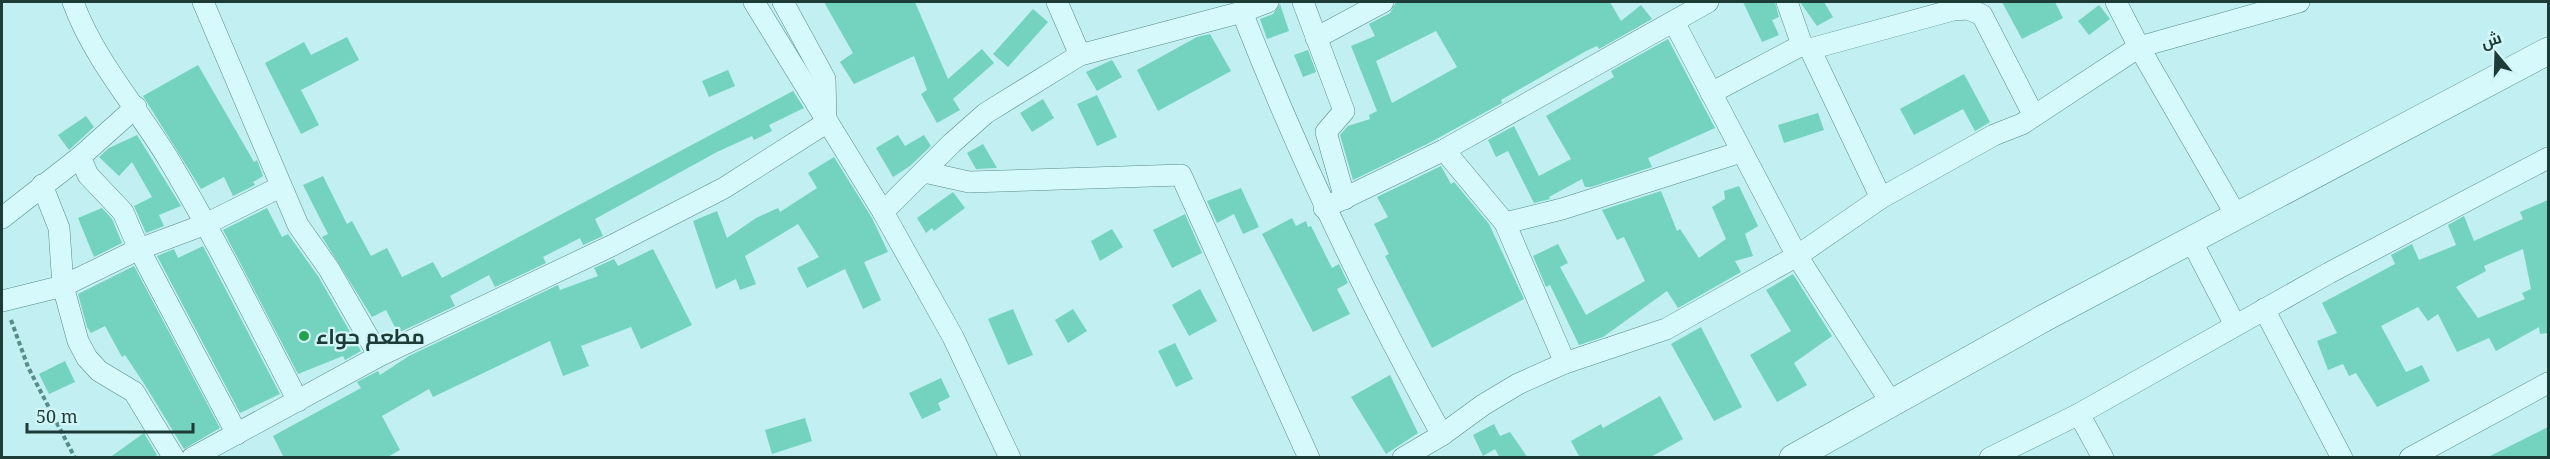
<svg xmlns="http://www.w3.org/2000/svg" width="2550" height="459" font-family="'Noto Serif',Cairo,serif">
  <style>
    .building { fill: #74d3be; fill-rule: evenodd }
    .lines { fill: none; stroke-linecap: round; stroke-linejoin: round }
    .minor-casing { stroke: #578d87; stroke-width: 22 }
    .tertiary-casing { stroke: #578d87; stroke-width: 28 }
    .path { stroke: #578d87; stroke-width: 4; stroke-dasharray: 4.5 3; stroke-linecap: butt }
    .minor { stroke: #d6f9fc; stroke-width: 21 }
    .tertiary { stroke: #d6f9fc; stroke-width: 27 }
    .poi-dot { fill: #22a24f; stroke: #d2f6f8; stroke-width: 2 }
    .labels { text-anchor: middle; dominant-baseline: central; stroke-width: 4.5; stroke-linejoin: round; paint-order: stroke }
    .poi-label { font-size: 21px; font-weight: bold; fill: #1d3c37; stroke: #d2f6f8; text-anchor: start }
  </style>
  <rect width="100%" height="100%" fill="#c1eff2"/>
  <g class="building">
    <polygon points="824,2 915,2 948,79 982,49 994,63 953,99 960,110 937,123 921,94 927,90 914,56 854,84 840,62 853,53"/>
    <path d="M1396 2H1610L1621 21 1641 5 1652 19 1599 49 1597 46 1586 51 1501 100 1502 103 1429 143 1353 180 1340 135 1348 126 1370 119 1369 115 1377 111 1351 46 1375 36 1369 24 1390 13ZM1436 31 1457 67 1392 103 1376 61Z"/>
    <polygon points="1743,2 1775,2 1779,17 1772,20 1779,35 1762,42"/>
    <polygon points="1800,2 1824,2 1833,17 1817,26"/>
    <polygon points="2002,2 2055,2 2063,18 2022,39"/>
    <polygon points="1280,4 1289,31 1267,39 1260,19 1273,14"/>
    <polygon points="2099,5 2110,19 2089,35 2078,21"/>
    <polygon points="1033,9 1048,22 1008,67 993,54"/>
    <polygon points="1210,34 1231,71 1158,111 1137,70 1197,37"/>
    <polygon points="347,37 359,60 301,90 319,125 301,134 265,63 304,42 311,55"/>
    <polygon points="1668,39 1715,128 1648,158 1652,167 1591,187 1585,187 1582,179 1549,197 1550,199 1534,203 1508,151 1496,157 1488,140 1514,126 1539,176 1571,159 1546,116 1614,77 1611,71"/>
    <polygon points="1308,50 1316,72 1303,77 1294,55"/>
    <polygon points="1112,60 1122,77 1097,91 1086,72"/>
    <polygon points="198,65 254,162 257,160 263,176 253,182 255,185 233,196 224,177 201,189 143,96"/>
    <polygon points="728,70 735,86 709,97 702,81"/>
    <polygon points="1964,74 1990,122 1975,131 1963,109 1914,135 1900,109"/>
    <polygon points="793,91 804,108 769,125 772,131 754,140 752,136 717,152 595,219 603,236 583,245 580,238 543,257 546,263 495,287 489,275 450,296 455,306 398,333 386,310 372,317 322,237 328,234 303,185 323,176 347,224 352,221 371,256 387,248 402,277 433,262 442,278"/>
    <polygon points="1097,95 1117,137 1097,146 1077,104"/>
    <polygon points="1043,99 1054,118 1032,132 1020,113"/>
    <polygon points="1818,113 1824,130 1784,143 1778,125"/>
    <polygon points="86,116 94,127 69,150 58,135"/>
    <polygon points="137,135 181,206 159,215 164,226 146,233 134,206 152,197 132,162 119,176 99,157 109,148"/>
    <polygon points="898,135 905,146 924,135 931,146 910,166 893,177 876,148"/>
    <polygon points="983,144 997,168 976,169 967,153"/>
    <polygon points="834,157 872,218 888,252 864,262 881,300 863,309 845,269 807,288 797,268 819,257 798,224 745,256 756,284 740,290 736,279 716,289 693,221 717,211 727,238 756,218 778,208 780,212 817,188 808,173"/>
    <polygon points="1441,166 1451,184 1454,182 1489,224 1524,299 1432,348 1385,256 1389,254 1374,224 1388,217 1377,197"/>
    <polygon points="1739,186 1758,226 1745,234 1753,256 1735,261 1741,272 1678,308 1667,291 1603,337 1579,345 1550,285 1546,287 1533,256 1558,244 1568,263 1560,267 1586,315 1645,281 1624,237 1617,240 1602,210 1661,191 1677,231 1680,229 1699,258 1726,239 1712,207 1725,199 1724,191"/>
    <polygon points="1241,188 1259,227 1243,234 1234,214 1217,223 1207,201"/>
    <polygon points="953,192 965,208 934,231 932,228 926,233 917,218"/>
    <path d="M2548 200V333L2540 334 2539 327 2496 351 2489 338 2457 352 2438 314 2428 321 2418 307 2381 326 2406 372 2422 365 2430 381 2377 407 2356 373 2349 376 2343 364 2328 370 2317 341 2337 333 2322 303 2395 264 2391 255 2412 244 2419 260 2456 245 2448 225 2464 216 2474 241 2523 219 2520 212ZM2523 249 2531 289 2522 293 2525 299 2478 318 2456 287 2486 271 2484 266Z"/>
    <polygon points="102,208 112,219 122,243 94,257 78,218"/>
    <polygon points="267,208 282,237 288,234 318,276 361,351 345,360 343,356 298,374 223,230"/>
    <polygon points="1185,214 1202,253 1172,268 1153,230"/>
    <polygon points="1292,218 1296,226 1306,221 1308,227 1311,226 1332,268 1339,264 1348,283 1337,289 1350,314 1313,332 1262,234"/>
    <polygon points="1112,229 1123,247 1100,261 1091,241"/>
    <polygon points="203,246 280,394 240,413 157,256 174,249 178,258"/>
    <polygon points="653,249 692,325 641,349 631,327 581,346 589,366 563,376 550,341 433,397 429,389 382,416 400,450 386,458 284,458 273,436 361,388 357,382 378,371 380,375 409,356 558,285 560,290 598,276 594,268 614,259 618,266"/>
    <polygon points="134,266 220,428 184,449 145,385 125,355 122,357 105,326 91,333 87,327 78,294"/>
    <polygon points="1793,274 1832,336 1794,363 1807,385 1777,402 1750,355 1791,331 1766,290"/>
    <polygon points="1200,289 1217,321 1189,336 1172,305"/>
    <polygon points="1013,309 1033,355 1008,365 988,319"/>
    <polygon points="1073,309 1087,331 1068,343 1055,320"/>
    <polygon points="1701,327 1742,407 1714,421 1671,344"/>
    <polygon points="1175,343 1193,379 1176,387 1158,351"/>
    <polygon points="65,361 75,382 49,394 39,374"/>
    <polygon points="1390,375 1418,433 1386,454 1351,397"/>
    <polygon points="941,378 950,397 938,403 941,410 922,419 909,393"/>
    <polygon points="1660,396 1683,439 1649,458 1580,458 1571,441 1601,424 1603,428"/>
    <polygon points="805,418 812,441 772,454 765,430"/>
    <polygon points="1494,424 1500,436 1510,432 1528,458 1500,458 1495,449 1483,456 1473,435"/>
    <polygon points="2548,427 2548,458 2486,458"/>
    <polygon points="144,433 157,455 153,458 109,458"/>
  </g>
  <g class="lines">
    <defs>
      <g id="minor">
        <path d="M73 2C94 60 137 107 169 160 216 239 256 320 298 401"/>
        <polyline points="203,2 298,225 329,269 379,356"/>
        <polyline points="754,2 883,212 953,337 1010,458"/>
        <polyline points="783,2 825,79 826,119"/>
        <polyline points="1057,2 1080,55"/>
        <polyline points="1303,2 1344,111 1326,132 1345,199"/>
        <polyline points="1787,2 1802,45 1810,49 1881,198"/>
        <polyline points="2116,2 2139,47 2236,215"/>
        <path d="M1242 12C1300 160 1365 296 1442 435"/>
        <polyline points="1674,22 1797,256 1892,404"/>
        <polyline points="1316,38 1383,2"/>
        <polyline points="1810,49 1953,10 1968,9 1982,15 2034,116"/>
        <polyline points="1711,93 1802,45"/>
        <polyline points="1444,150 1505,223 1565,363"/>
        <polyline points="80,157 88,175 123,212 139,249 237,434"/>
        <polyline points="924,172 969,182 1181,175 1309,458"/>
        <polyline points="42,185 59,228 63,286 78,341 87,358 99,371 134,392 174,458"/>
        <polyline points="1324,208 1444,150 1708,2"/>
        <polyline points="883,212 952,143 986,113 1080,55 1242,12 1268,2"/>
        <polyline points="2,218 80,157 136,107"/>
        <polyline points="1505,223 1562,209 1741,152"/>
        <polyline points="2191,240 2235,325"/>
        <polyline points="2,301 63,286 139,249 206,224 280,187"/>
        <polyline points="2264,309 2342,458"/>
        <polyline points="2079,414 2103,458"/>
        <polyline points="192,458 379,356 613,245 724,188 826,123"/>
        <polyline points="1403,458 1442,435 1483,405 1518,384 1565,363 1666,329 1797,256 1881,198 1994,135 2022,124 2139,47 2299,2"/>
        <polyline points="1990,458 2079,414 2329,273 2548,158"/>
        <polyline points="2410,458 2548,383"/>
      </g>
      <polyline id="tertiary" points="1793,458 2046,317 2548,51"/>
    </defs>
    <use href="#minor" class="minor-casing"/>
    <use href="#tertiary" class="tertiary-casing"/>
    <polyline class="path" points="11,320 28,367 75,458"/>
    <use href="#minor" class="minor"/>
    <use href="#tertiary" class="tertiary"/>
  </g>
  <circle class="poi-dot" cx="304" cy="336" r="6"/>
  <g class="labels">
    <g class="poi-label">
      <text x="316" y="336">مطعم حواء</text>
    </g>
  </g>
  <rect width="2550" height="459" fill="none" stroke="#1d3c37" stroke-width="6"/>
  <g transform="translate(2496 54) rotate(341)" stroke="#d2f6f8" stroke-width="4.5" paint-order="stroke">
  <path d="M0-4.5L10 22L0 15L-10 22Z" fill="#1d3c37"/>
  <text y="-9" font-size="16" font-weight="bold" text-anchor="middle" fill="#1d3c37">ش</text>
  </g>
  <path d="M27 423v9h166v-9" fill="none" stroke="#1d3c37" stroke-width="3"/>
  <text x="36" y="423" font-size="18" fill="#1d3c37" stroke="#d2f6f8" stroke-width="4.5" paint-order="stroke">50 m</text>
</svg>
